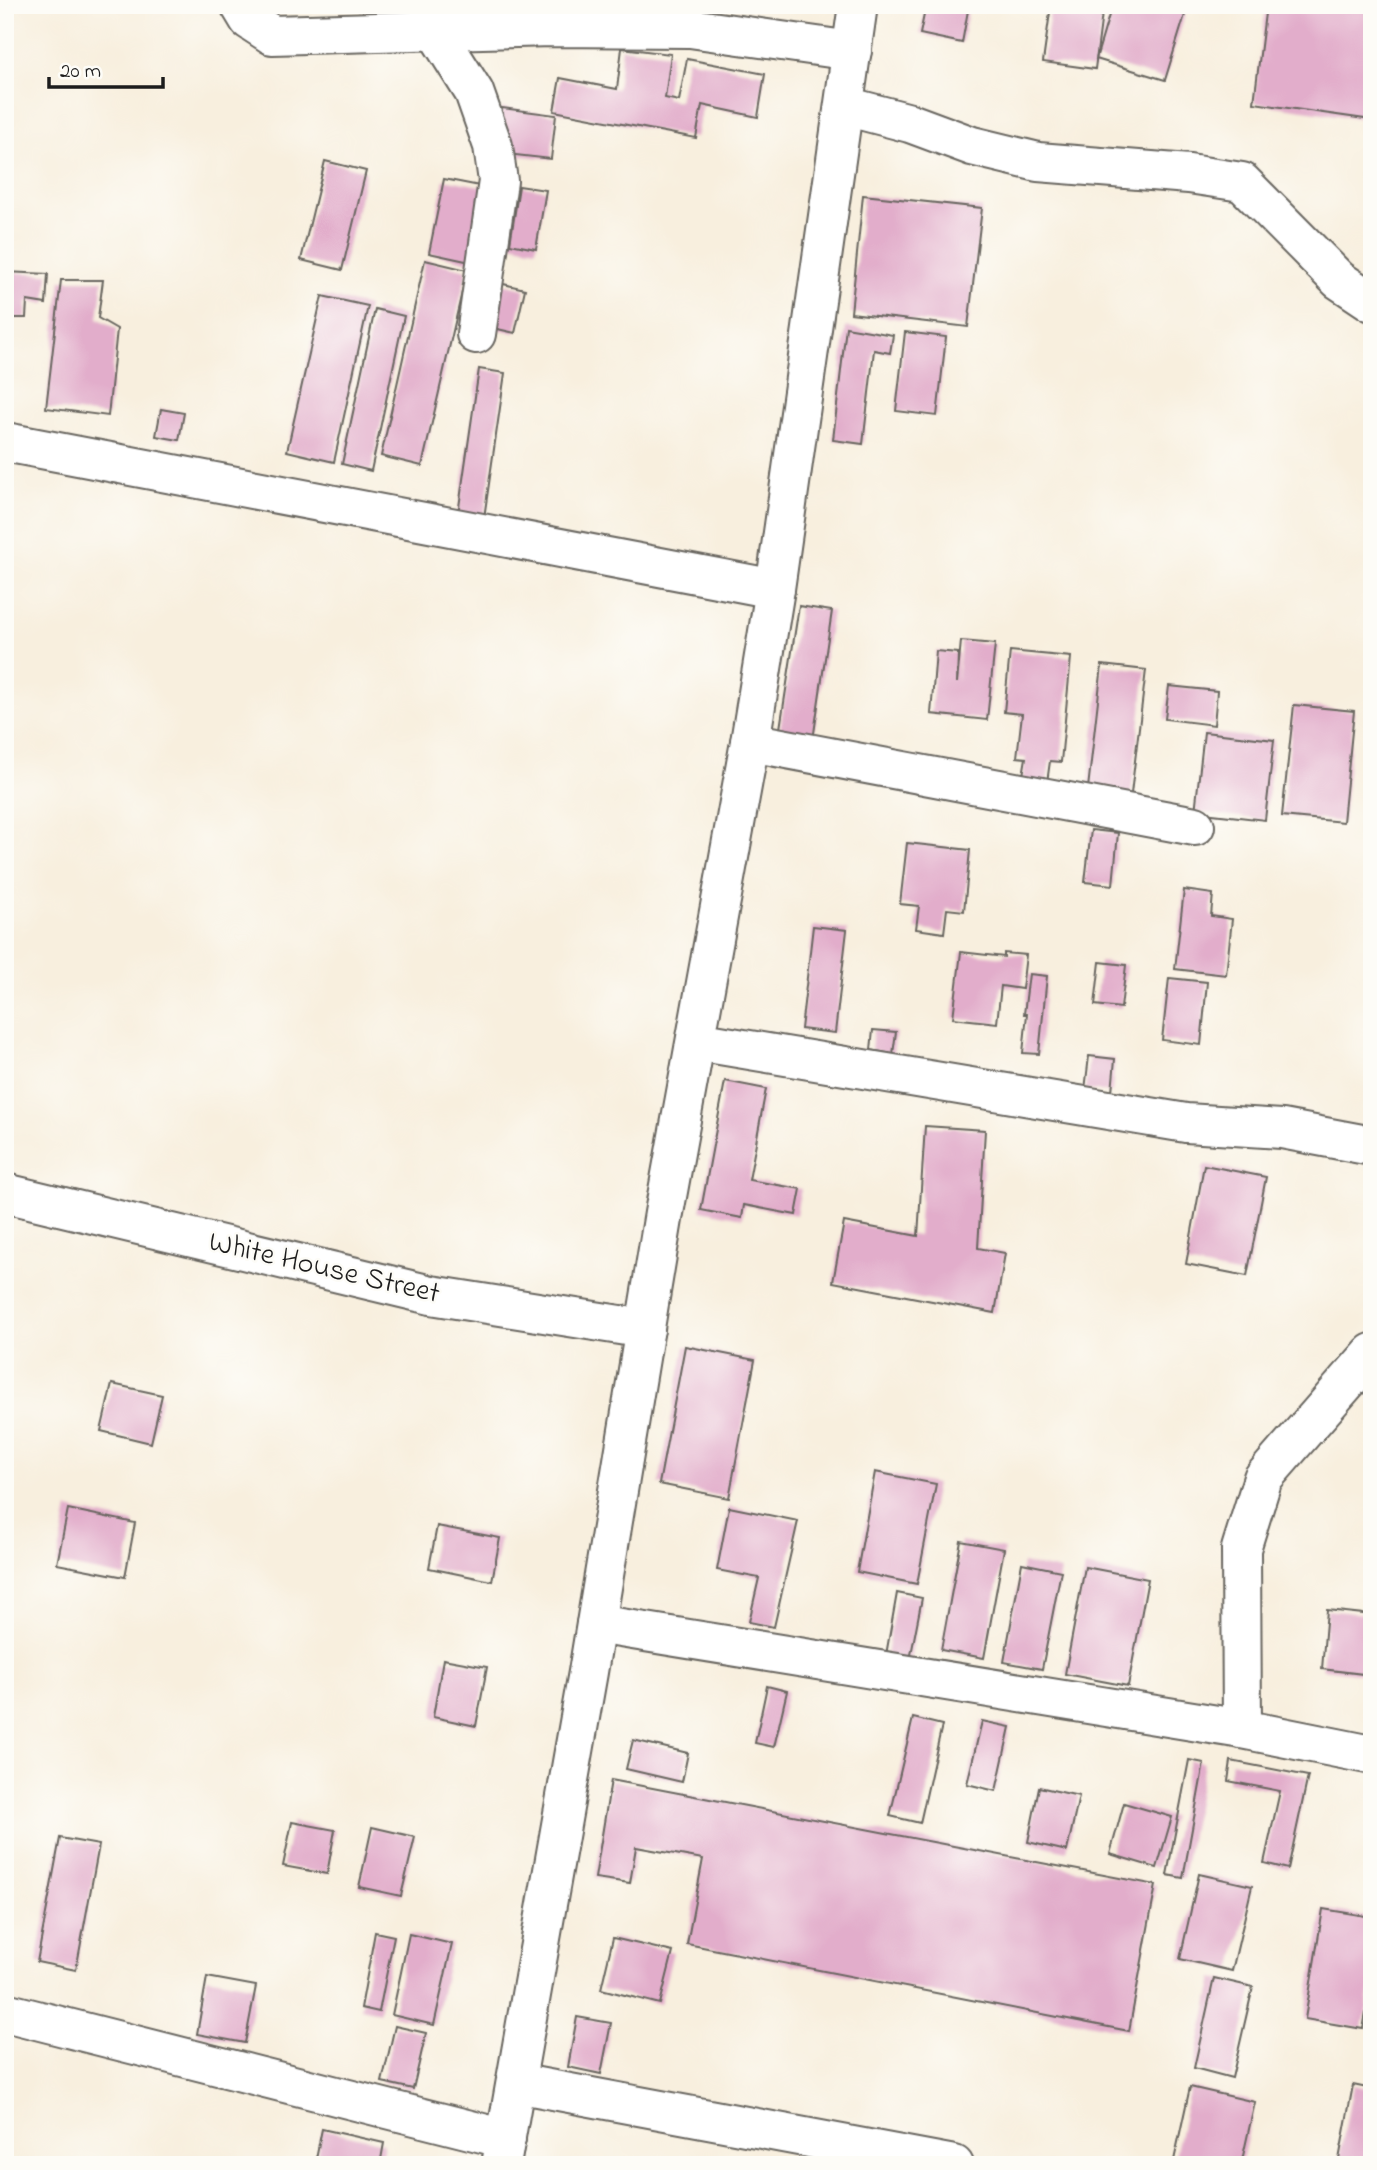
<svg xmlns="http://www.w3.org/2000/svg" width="1377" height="2170" font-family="'Indie Flower',sans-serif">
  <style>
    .building { fill: #e2adcb }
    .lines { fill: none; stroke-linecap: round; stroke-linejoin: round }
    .minor-casing { stroke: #696660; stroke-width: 42 }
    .minor { stroke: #fff; stroke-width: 38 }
    .labels { text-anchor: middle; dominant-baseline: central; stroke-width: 5; stroke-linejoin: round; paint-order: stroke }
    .street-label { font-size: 30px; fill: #1c1c1c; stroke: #fdfcf7 }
  </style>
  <rect width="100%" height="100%" fill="#fdfcf7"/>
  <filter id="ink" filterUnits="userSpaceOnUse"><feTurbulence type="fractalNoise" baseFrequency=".0143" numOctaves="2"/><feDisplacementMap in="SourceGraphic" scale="14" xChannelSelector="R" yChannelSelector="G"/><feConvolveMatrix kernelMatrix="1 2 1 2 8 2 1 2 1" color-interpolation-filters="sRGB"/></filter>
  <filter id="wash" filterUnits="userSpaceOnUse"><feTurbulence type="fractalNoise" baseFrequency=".00686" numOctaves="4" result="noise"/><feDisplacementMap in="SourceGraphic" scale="28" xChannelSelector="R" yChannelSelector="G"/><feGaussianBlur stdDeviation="1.57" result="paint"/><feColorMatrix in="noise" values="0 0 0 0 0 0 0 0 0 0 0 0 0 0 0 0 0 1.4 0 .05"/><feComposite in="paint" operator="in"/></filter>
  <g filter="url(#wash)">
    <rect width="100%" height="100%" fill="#f8efde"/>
    <g id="blocks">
      <g class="building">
        <polygon points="926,5 969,5 962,43 920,34"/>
        <polygon points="1051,5 1103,5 1095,69 1043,62"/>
        <polygon points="1112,5 1188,5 1165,80 1096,59"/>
        <polygon points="1266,5 1372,5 1372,120 1254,103"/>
        <polygon points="622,48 671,54 665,98 679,101 687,59 765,74 758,117 702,105 696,138 554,111 560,78 617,89"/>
        <polygon points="502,108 556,115 551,159 497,153"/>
        <polygon points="325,161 366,171 342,270 301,260"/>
        <polygon points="444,179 490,188 475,263 429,253"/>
        <polygon points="519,186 546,190 536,249 510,244"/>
        <polygon points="863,195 982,208 968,327 851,313"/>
        <polygon points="425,260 467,270 422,466 381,456"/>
        <polygon points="5,272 48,274 46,304 27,301 26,318 5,318"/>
        <polygon points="61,280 103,280 98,318 117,329 108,416 46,408"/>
        <polygon points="499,283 525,289 515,333 489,327"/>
        <polygon points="322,296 368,306 334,462 287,451"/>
        <polygon points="375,309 404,316 371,471 342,464"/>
        <polygon points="846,327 893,335 890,353 874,350 863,444 833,440"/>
        <polygon points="905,332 946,337 937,416 896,411"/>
        <polygon points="479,369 505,373 484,518 458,514"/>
        <polygon points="161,409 184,413 179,440 156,436"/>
        <polygon points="799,606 832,611 813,740 779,735"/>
        <polygon points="961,641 995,644 987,720 931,714 936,651 958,653 957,683"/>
        <polygon points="1010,651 1071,657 1061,762 1050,761 1046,790 1021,787 1026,758 1017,757 1022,714 1004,712"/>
        <polygon points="1102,665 1146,670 1130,802 1087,797"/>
        <polygon points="1169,686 1217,691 1214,725 1165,719"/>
        <polygon points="1294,705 1354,711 1343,822 1282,816"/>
        <polygon points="1204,732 1274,740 1265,820 1195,812"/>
        <polygon points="1091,830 1118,833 1113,885 1085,882"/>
        <polygon points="907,843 970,850 964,911 947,909 944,933 916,929 919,906 900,904"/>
        <polygon points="1184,890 1213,894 1211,916 1232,919 1226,975 1175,969"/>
        <polygon points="813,926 847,930 835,1033 801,1029"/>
        <polygon points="961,952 1004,957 1004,953 1026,955 1022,989 1001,986 997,1023 953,1018"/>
        <polygon points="1100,962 1126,965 1121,1008 1095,1005"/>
        <polygon points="1029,974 1047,976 1039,1054 1023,1053 1027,1014 1024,1014"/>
        <polygon points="1169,978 1207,982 1201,1045 1162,1040"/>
        <polygon points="873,1030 896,1032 893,1054 871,1050"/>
        <polygon points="1089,1056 1115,1059 1112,1092 1085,1090"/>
        <polygon points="725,1081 766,1089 749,1180 801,1189 796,1215 744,1205 742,1218 701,1210"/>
        <polygon points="925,1126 985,1130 978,1248 1005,1253 995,1313 833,1282 844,1222 918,1236"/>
        <polygon points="1204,1165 1266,1177 1247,1276 1186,1264"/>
        <polygon points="685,1346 755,1360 729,1498 659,1484"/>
        <polygon points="112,1384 162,1395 151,1443 101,1431"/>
        <polygon points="875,1472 936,1484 917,1584 857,1572"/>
        <polygon points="729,1507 798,1521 774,1627 749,1622 759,1578 717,1570"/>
        <polygon points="68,1509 135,1523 125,1577 57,1564"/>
        <polygon points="437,1526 500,1538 492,1581 429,1568"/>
        <polygon points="961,1541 1004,1549 984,1658 941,1650"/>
        <polygon points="1022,1563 1061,1571 1042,1669 1004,1662"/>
        <polygon points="1085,1567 1148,1579 1128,1686 1065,1674"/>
        <polygon points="897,1593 922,1598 910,1660 886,1655"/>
        <polygon points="1327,1610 1372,1615 1372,1675 1322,1669"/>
        <polygon points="443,1659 487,1667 476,1726 433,1717"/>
        <polygon points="767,1686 787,1691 774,1747 755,1743"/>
        <polygon points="913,1718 942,1725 920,1823 890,1816"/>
        <polygon points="982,1721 1010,1727 996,1791 967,1784"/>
        <polygon points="633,1740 688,1753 682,1782 626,1769"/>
        <polygon points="1189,1760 1204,1763 1183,1878 1167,1875"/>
        <polygon points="1231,1761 1308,1776 1288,1869 1264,1863 1280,1791 1228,1781"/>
        <polygon points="611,1780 1156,1885 1129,2031 687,1944 703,1859 636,1847 630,1883 595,1878"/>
        <polygon points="1039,1787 1079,1796 1067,1851 1028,1842"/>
        <polygon points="1124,1803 1172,1817 1157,1868 1110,1854"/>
        <polygon points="292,1822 335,1830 327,1874 283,1866"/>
        <polygon points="372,1827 415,1837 401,1896 359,1887"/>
        <polygon points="60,1838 99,1845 76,1970 37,1962"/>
        <polygon points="1199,1874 1252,1886 1232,1971 1180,1959"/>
        <polygon points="1323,1909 1372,1917 1372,1981 1363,2029 1305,2019"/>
        <polygon points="375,1932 394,1936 379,2012 361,2008"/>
        <polygon points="409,1934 452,1944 434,2025 392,2015"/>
        <polygon points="613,1938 673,1952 660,2004 601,1989"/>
        <polygon points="207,1977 256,1986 245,2043 197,2034"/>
        <polygon points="1214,1978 1253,1987 1232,2078 1194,2068"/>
        <polygon points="577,2017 611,2023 601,2074 568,2067"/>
        <polygon points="395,2026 426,2033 413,2089 382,2082"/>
        <polygon points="1353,2085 1372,2089 1372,2165 1338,2165"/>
        <polygon points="1190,2087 1255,2102 1241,2165 1173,2165"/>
        <polygon points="322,2129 384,2143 380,2165 315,2163"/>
      </g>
    </g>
  </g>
  <g filter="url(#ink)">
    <use href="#blocks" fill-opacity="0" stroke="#696660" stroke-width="2"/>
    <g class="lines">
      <defs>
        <g id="minor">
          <polyline points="240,5 249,20 272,35 550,27 690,28 852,51"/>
          <polyline points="432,10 435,30 474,92 493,146 498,181 476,334"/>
          <polyline points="845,106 910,123 972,146 1038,162 1189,174 1242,182 1339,280 1372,302"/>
          <polyline points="5,442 775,589"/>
          <polyline points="750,742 1195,826"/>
          <polyline points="696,1041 1186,1123 1282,1129 1372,1146"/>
          <polyline points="5,1193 431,1295 645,1329"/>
          <polyline points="596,1624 1242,1729 1372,1755"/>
          <polyline points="1242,1729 1241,1549 1263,1478 1372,1353"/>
          <polyline points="5,2012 506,2139"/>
          <polyline points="516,2083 954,2165"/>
          <polyline points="501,2165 588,1672 664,1213 750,742 775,589 858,5"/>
        </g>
      </defs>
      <use href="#minor" class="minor-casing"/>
      <use href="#minor" class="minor"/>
    </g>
  </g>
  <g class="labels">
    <g class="street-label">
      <text transform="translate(324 1269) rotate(13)">White House Street</text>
    </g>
  </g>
  <rect width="1377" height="2170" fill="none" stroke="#fdfcf7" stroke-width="28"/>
  <path d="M49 77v10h114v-10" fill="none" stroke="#1c1c1c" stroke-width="3.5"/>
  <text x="60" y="77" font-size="21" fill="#1c1c1c" stroke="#fdfcf7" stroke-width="5" paint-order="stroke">20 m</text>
</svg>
